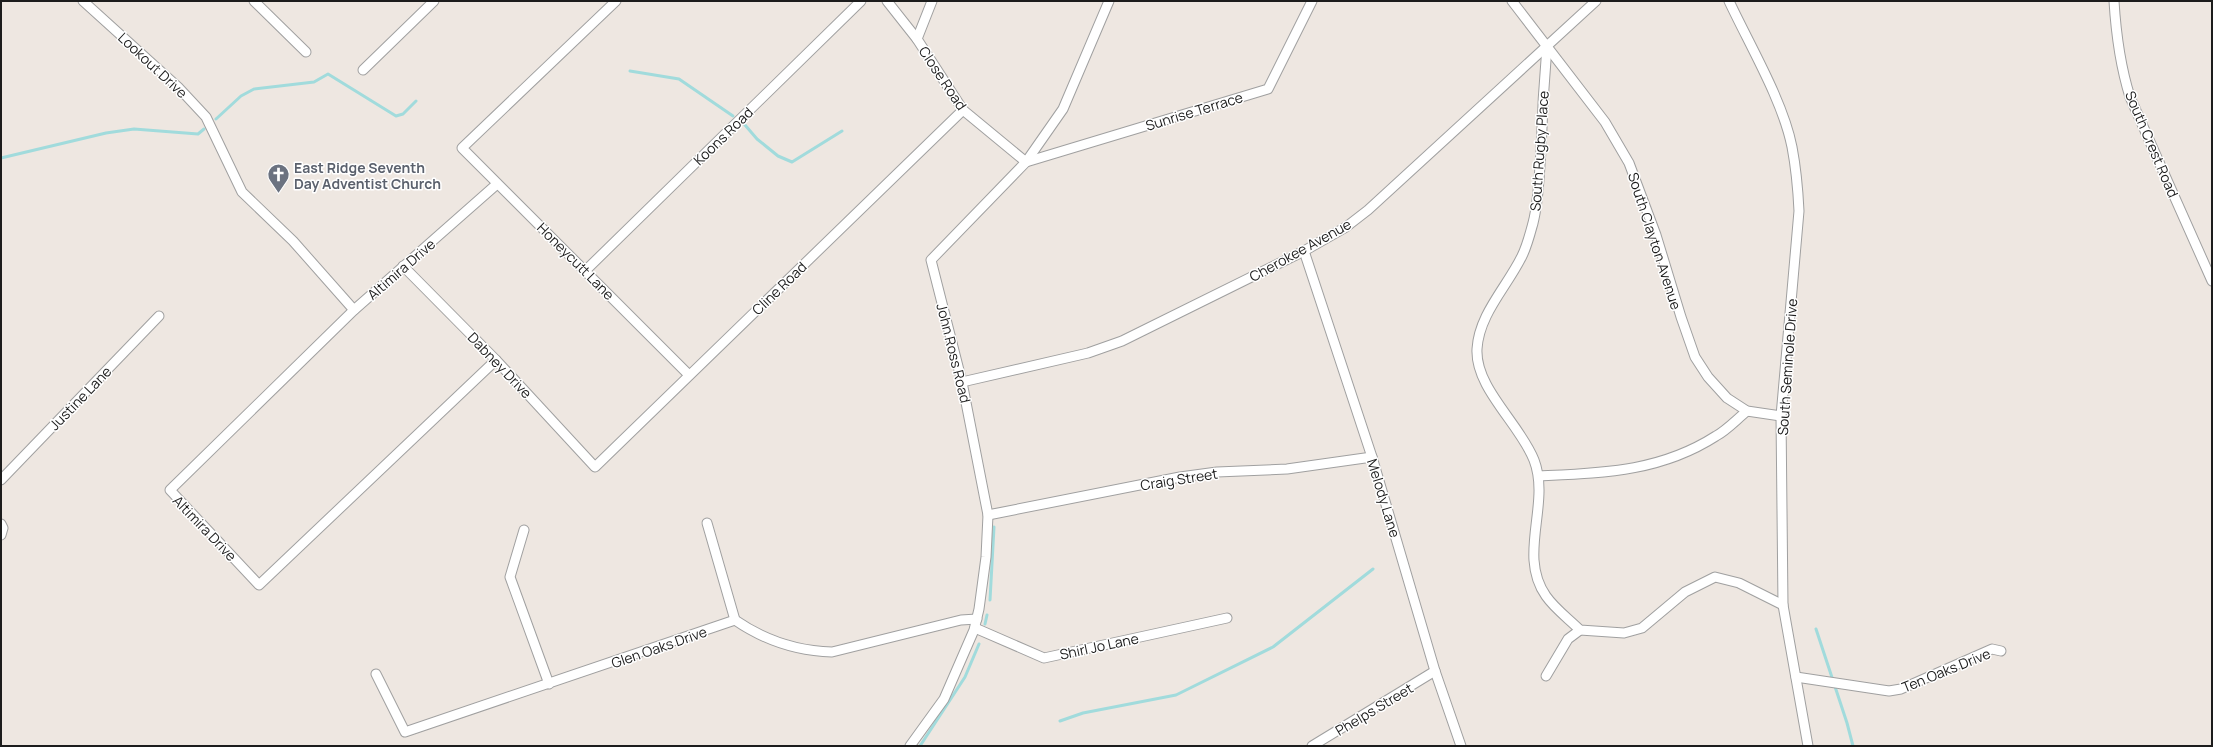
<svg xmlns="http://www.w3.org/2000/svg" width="2213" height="747" font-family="Manrope,sans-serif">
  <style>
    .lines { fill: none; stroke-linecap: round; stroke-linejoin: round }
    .stream { stroke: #a1dbdc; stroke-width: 3 }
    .minor-casing { stroke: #a0a0a0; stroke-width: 11 }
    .minor { stroke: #fff; stroke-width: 9 }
    .labels { text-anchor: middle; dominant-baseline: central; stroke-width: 3; stroke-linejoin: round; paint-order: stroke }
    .street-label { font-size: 14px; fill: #1c1c1c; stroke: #fff }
    .worship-label { font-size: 14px; font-weight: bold; fill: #5b616d; stroke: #fff; text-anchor: start }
  </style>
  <rect width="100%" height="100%" fill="#eee7e1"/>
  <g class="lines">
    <g class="stream">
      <polyline points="630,71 679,79 733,116"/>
      <polyline points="216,119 241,96 254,89 314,82 328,74 396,116 403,114 416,101"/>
      <polyline points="745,125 757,139 778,156 792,162 842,131"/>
      <polyline points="1,158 106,133 134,129 198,134 204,129"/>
      <polyline points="990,600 994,527"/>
      <polyline points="985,624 987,615"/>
      <polyline points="1816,629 1847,723 1853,746"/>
      <polyline points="1060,721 1083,713 1176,695 1273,647 1373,569"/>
      <polyline points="920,746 965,677 979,644"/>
    </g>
    <defs>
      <g id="minor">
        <polyline points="83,1 178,87 206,117 242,192 293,241 354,310"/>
        <polyline points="254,1 306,52"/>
        <polyline points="616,1 462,148 689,375"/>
        <polyline points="887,1 917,39 963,110 1026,162 1268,89 1312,1"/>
        <polyline points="1512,1 1605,122 1629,163 1656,235 1681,317 1695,357 1708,377 1727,398 1747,411 1781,416"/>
        <path d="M1729 1C1749 44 1783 101 1792 147 1796 168 1798 190 1799 211L1781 416 1783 605 1808 746"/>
        <path d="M2114 1C2116 34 2120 65 2130 97L2212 281"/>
        <polyline points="917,39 932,1"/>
        <path d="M1547 46C1544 81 1542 116 1541 151 1539 175 1539 200 1533 223 1530 234 1527 246 1522 256 1507 287 1479 314 1477 349 1475 388 1520 424 1534 460 1551 504 1517 555 1546 596 1555 609 1569 619 1580 630L1624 633 1642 628 1685 592 1715 577 1739 583 1783 605"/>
        <polyline points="363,70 434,1"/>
        <polyline points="1304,251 1372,457 1435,671 1461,746"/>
        <polyline points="403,266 496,360 595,467 963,110"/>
        <polyline points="586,270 861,1"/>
        <polyline points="496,360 259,585 170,490 354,310 497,184"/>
        <polyline points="962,382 1088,353 1122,341 1304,251 1346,227 1368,210 1596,1"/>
        <path d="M1539 476C1602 473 1660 472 1716 436 1727 430 1737 419 1747 411"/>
        <polyline points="1,480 159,316"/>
        <polyline points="988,515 1180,477 1217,472 1287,469 1372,457"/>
        <polyline points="707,523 735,620"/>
        <polyline points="1,524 3,528 1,535"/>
        <polyline points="524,530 510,577 549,684"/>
        <polyline points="975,628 1044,658 1227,618"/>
        <path d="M376 674 405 732 735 620C764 640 797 651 832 652L961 620 977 619"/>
        <polyline points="1546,676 1568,639 1580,630"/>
        <polyline points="1796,677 1889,691 1901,689 1992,649 2001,651"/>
        <polyline points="910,746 944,699 974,630 979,609 986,557 988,515 962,382 931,260 1026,162 1063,109 1109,1"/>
        <polyline points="1312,746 1435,671"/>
      </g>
    </defs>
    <use href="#minor" class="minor-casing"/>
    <use href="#minor" class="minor"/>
  </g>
  <defs>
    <symbol id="church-pin" viewBox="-11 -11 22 30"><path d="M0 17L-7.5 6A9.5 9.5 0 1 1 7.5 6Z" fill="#6b7280" stroke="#fff"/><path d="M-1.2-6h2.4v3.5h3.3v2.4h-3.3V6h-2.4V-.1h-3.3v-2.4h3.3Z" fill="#fff"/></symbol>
  </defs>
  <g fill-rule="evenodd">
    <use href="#church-pin" x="266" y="162" width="25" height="34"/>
  </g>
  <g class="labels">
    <g class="street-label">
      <text transform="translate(153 65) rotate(43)">Lookout Drive</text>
      <text transform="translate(943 78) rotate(56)">Close Road</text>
      <text transform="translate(1194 111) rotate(-17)">Sunrise Terrace</text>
      <text transform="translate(723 136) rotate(-44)">Koons Road</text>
      <text transform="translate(2152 144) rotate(67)">South Crest Road</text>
      <text transform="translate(1539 151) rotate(-86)">South Rugby Place</text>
      <text transform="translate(1655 241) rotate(72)">South Clayton Avenue</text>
      <text transform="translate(1300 250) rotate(-29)">Cherokee Avenue</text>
      <text transform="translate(576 261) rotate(45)">Honeycutt Lane</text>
      <text transform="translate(401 269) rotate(-41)">Altimira Drive</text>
      <text transform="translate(779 288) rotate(-44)">Cline Road</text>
      <text transform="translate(954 353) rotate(76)">John Ross Road</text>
      <text transform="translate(500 365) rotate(46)">Dabney Drive</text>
      <text transform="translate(1787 367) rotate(-86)">South Seminole Drive</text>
      <text transform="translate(80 398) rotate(-46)">Justine Lane</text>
      <text transform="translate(1179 479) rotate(-9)">Craig Street</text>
      <text transform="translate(1384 498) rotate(73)">Melody Lane</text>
      <text transform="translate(205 528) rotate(46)">Altimira Drive</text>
      <text transform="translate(1099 646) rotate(-12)">Shirl Jo Lane</text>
      <text transform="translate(659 647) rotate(-19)">Glen Oaks Drive</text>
      <text transform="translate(1946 670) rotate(-22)">Ten Oaks Drive</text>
      <text transform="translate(1374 709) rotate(-31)">Phelps Street</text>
    </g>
    <g class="worship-label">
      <text x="294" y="167">East Ridge Seventh<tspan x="294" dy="16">Day Adventist Church</tspan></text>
    </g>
  </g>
  <rect width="2213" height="747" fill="none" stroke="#1c1c1c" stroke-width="4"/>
</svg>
